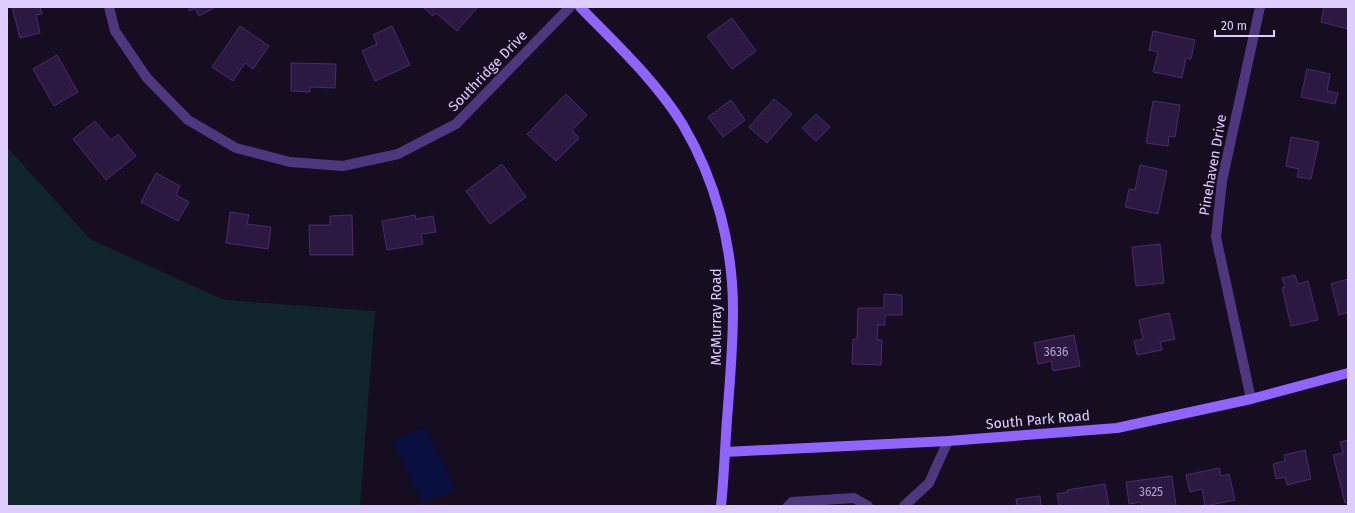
<svg xmlns="http://www.w3.org/2000/svg" width="1355" height="513" font-family="'Fira Sans',sans-serif">
  <style>
    .green { fill: #10252b }
    .water { fill: #090f3e }
    .building { fill: #2c1942; stroke: #4a2b6e }
    .lines { fill: none; stroke-linecap: round; stroke-linejoin: round }
    .lane { stroke: #4d3880; stroke-width: 10 }
    .street { stroke: #4d3880; stroke-width: 10 }
    .secondary { stroke: #9064ff; stroke-width: 10 }
    .labels { text-anchor: middle; dominant-baseline: central; stroke-width: 4; stroke-linejoin: round; paint-order: stroke }
    .number-label { font-size: 12px; fill: #b3a0d0 }
    .street-label { font-size: 14px; fill: #e0cdff; stroke: #160d21 }
  </style>
  <rect width="100%" height="100%" fill="#160d21"/>
  <polygon class="green" points="7,147 90,239 224,300 375,311 360,506 7,506"/>
  <polygon class="water" points="425,427 456,490 422,503 392,442"/>
  <g class="building">
    <polygon points="12,7 40,7 42,14 36,15 40,33 20,38"/>
    <polygon points="188,7 216,7 199,16 195,8 190,11"/>
    <polygon points="423,7 478,7 457,31 436,13 433,16"/>
    <polygon points="1324,7 1348,7 1348,29 1321,22"/>
    <polygon points="732,18 756,51 732,69 707,36"/>
    <polygon points="240,26 269,46 253,69 245,63 233,81 212,67"/>
    <polygon points="392,26 410,65 375,81 362,51 377,44 373,35"/>
    <polygon points="1153,31 1195,40 1191,59 1186,58 1182,78 1153,72 1158,52 1149,50"/>
    <polygon points="57,55 78,92 54,106 33,69"/>
    <polygon points="291,63 336,64 335,88 310,87 310,92 291,91"/>
    <polygon points="1307,69 1330,74 1327,91 1338,93 1335,104 1301,97"/>
    <polygon points="566,94 587,115 572,130 579,138 556,161 527,134"/>
    <polygon points="774,99 792,114 767,143 749,127"/>
    <polygon points="731,100 745,120 723,137 708,117"/>
    <polygon points="1153,101 1180,105 1175,137 1169,136 1168,146 1146,143"/>
    <polygon points="816,114 830,127 816,141 802,128"/>
    <polygon points="95,121 111,140 118,134 136,156 106,180 73,139"/>
    <polygon points="1291,137 1319,142 1311,179 1297,177 1299,169 1286,166"/>
    <polygon points="502,164 526,197 490,224 466,191"/>
    <polygon points="1140,165 1167,171 1158,214 1125,207 1129,189 1135,190"/>
    <polygon points="156,173 180,186 176,195 189,202 178,221 141,202"/>
    <polygon points="230,212 249,215 247,224 271,227 268,249 226,243"/>
    <polygon points="352,215 353,255 310,255 309,225 330,225 330,216"/>
    <polygon points="415,215 416,219 433,216 436,232 421,234 423,244 387,250 382,221"/>
    <polygon points="1160,244 1164,283 1136,286 1132,247"/>
    <polygon points="1295,275 1298,284 1308,281 1318,320 1291,326 1282,288 1285,287 1282,278"/>
    <polygon points="1348,279 1348,312 1339,315 1331,284"/>
    <polygon points="884,294 902,295 902,315 885,315 885,325 878,325 877,340 882,340 881,365 852,364 853,339 857,339 858,308 884,308"/>
    <polygon points="1169,313 1175,339 1160,342 1162,350 1137,355 1134,341 1143,339 1139,320"/>
    <polygon points="1074,335 1080,366 1053,371 1051,361 1038,364 1034,343"/>
    <polygon points="1348,440 1348,503 1345,503 1333,455 1343,453 1340,442"/>
    <polygon points="1305,450 1311,479 1287,485 1285,477 1276,479 1273,464 1285,461 1284,455"/>
    <polygon points="1219,468 1221,476 1229,474 1235,500 1205,506 1202,489 1190,492 1186,475"/>
    <polygon points="1172,476 1176,506 1142,506 1141,502 1129,504 1126,482"/>
    <polygon points="1105,484 1109,506 1059,506 1057,494 1068,492 1067,490"/>
    <polygon points="1040,496 1041,506 1008,506 1017,505 1016,499"/>
  </g>
  <g class="lines">
    <g class="lane">
      <polyline points="788,506 792,502 854,498 868,506"/>
      <polyline points="904,506 929,483 948,441"/>
    </g>
    <g class="street">
      <polyline points="109,7 115,31 147,78 188,120 236,148 290,162 343,166 398,154 456,124 570,7"/>
      <polyline points="1251,399 1216,237 1222,181 1260,7"/>
    </g>
    <g class="secondary">
      <path d="M580 7C616 44 656 81 683 125 716 181 733 246 733 310 733 346 730 382 727 419 725 448 724 477 721 506"/>
      <polyline points="725,452 948,441 1117,428 1251,399 1348,373"/>
    </g>
  </g>
  <g class="labels">
    <g class="number-label">
      <text x="1056" y="352">3636</text>
      <text x="1151" y="492">3625</text>
    </g>
    <g class="street-label">
      <text transform="translate(488 71) rotate(-46)">Southridge Drive</text>
      <text transform="translate(1213 165) rotate(-80)">Pinehaven Drive</text>
      <text transform="translate(716 317) rotate(-90)">McMurray Road</text>
      <text transform="translate(1038 420) rotate(-5)">South Park Road</text>
    </g>
  </g>
  <rect width="1355" height="513" fill="none" stroke="#e0cdff" stroke-width="16"/>
  <path d="M1215 30v6h59v-6" fill="none" stroke="#e0cdff" stroke-width="2"/>
  <text x="1221" y="30" font-size="12" fill="#e0cdff" stroke="#160d21" stroke-width="3" paint-order="stroke">20 m</text>
</svg>
